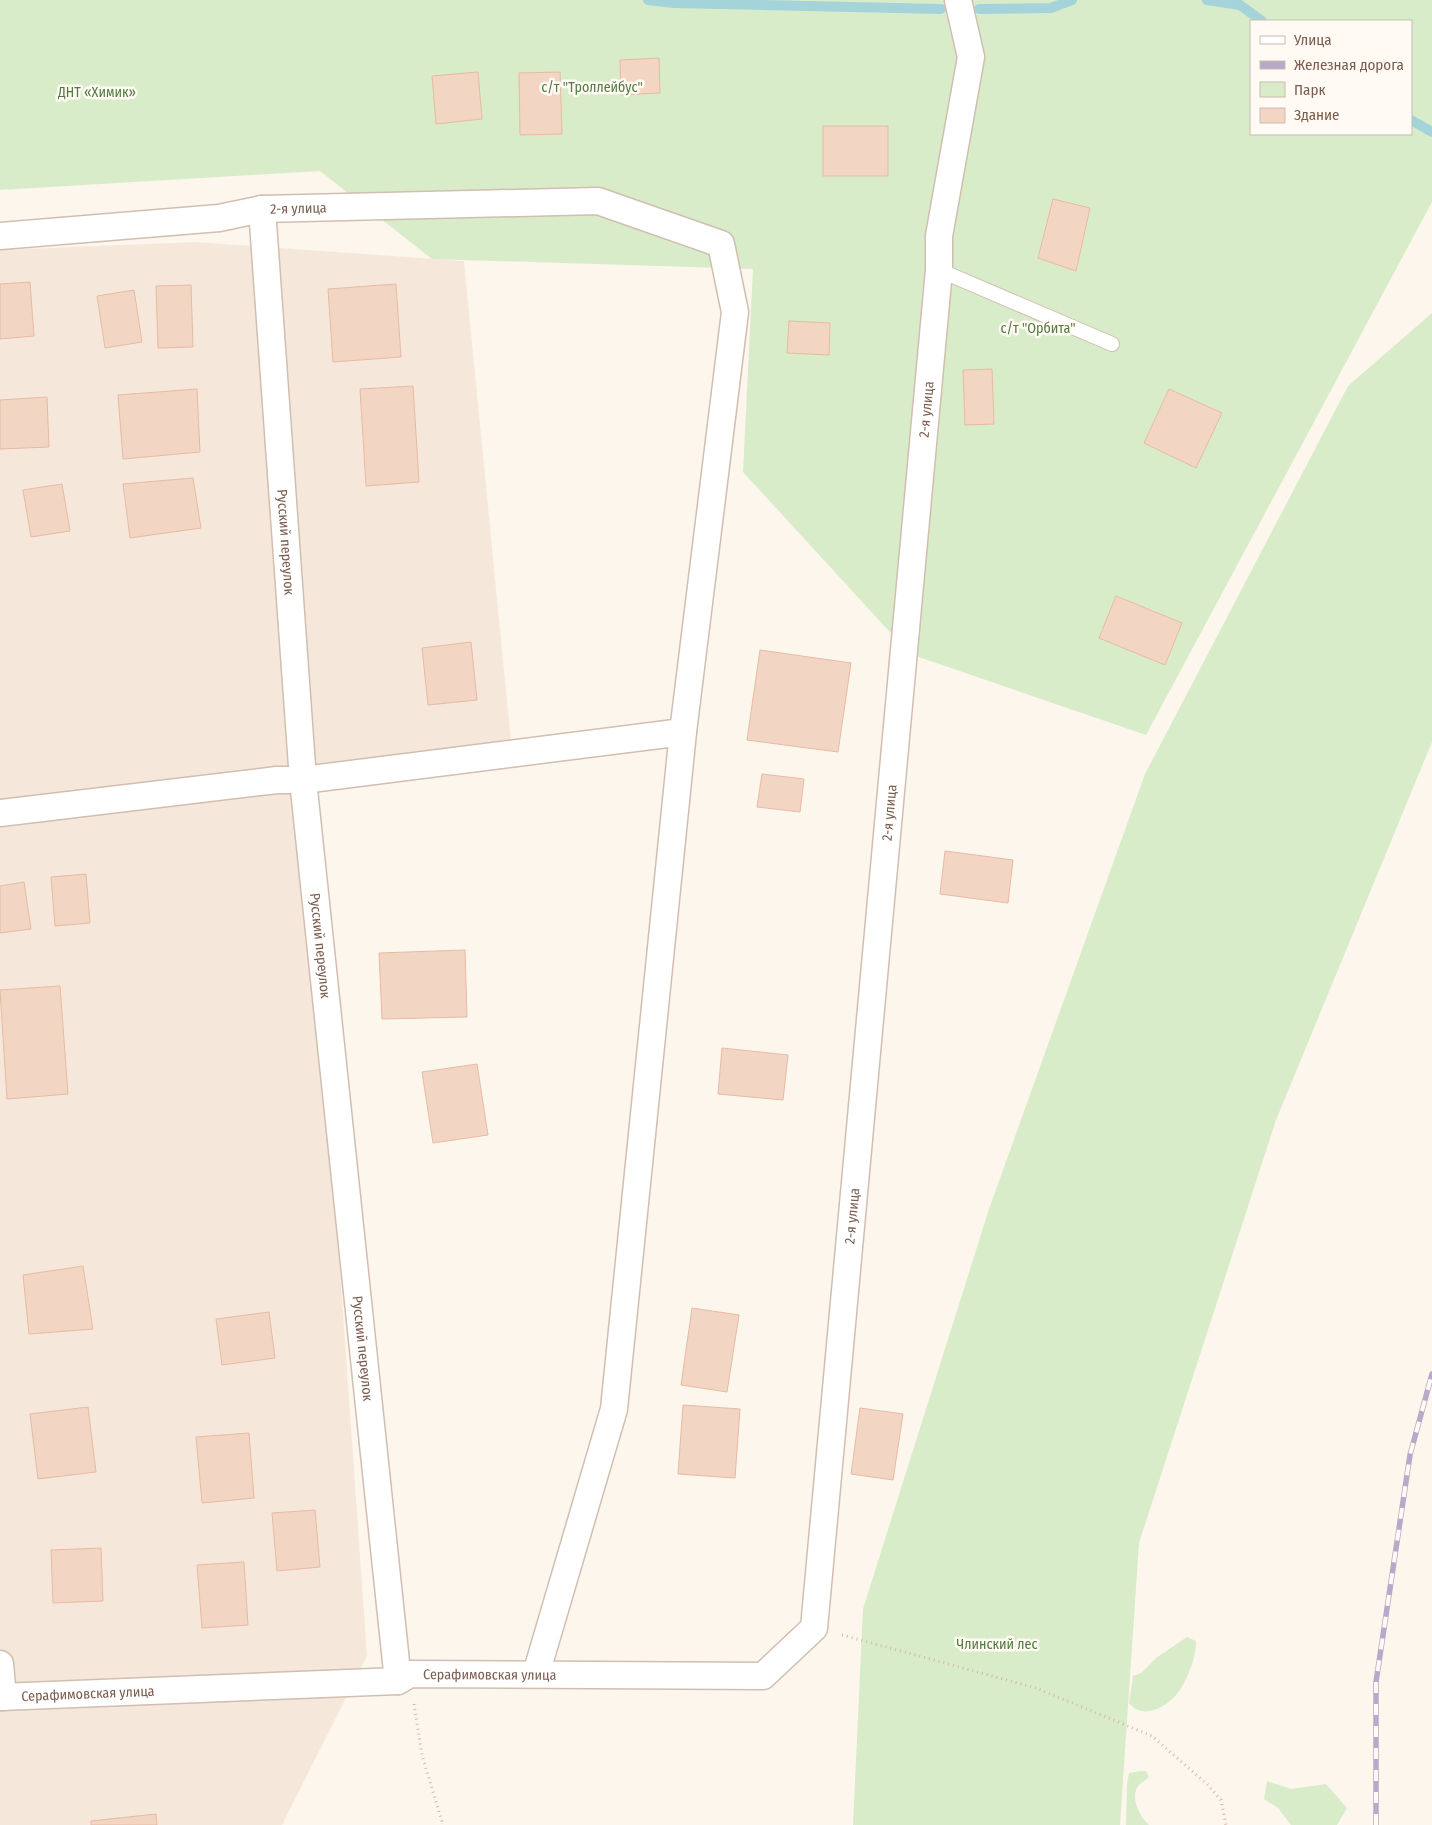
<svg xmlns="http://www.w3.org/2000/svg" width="1432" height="1825" font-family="'Fira Sans Condensed',sans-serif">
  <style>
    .residential { fill: #f5e8da }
    .green { fill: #d8ecc9; fill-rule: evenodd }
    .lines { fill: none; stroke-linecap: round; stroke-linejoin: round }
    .stream { stroke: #a5d3da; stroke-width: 10 }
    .building { fill: #f3d5c3; stroke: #e6bba3 }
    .lane-casing { stroke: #d1beb0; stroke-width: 16 }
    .street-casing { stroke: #d1beb0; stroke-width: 29 }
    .path { stroke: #d9b8a5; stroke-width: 3; stroke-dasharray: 1 4; stroke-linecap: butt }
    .lane { stroke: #fff; stroke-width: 14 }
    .street { stroke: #fff; stroke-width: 26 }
    .rail-casing { stroke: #b9a8c9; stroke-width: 5.5 }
    .rail { stroke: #fffaf3; stroke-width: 4; stroke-dasharray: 11; stroke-linecap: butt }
    .labels { text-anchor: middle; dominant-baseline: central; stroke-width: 5; stroke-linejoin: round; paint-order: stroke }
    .park-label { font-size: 14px; fill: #537a41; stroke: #fffaf3 }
    .street-label { font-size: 14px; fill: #7a5c4d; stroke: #fffaf3 }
  </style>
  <rect width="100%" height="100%" fill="#fdf6ec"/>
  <polygon class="residential" points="195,242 464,261 511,742 305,770 367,1656 282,1825 0,1825 0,250"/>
  <g class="green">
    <path d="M0 0H1432V202L1146 735 910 654 743 472 753 269 432 259 320 171 0 190ZM1251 21H1411V134H1251Z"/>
    <polygon points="1432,313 1432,742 1276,1120 1139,1543 1120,1825 853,1825 863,1609 989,1209 1145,774 1348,386"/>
    <path d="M1187 1637 1196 1641C1197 1656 1186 1684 1176 1695 1165 1708 1142 1720 1129 1703L1133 1676 1141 1673 1156 1658Z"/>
    <path d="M1140 1771H1146L1149 1777C1146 1780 1142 1782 1139 1785 1129 1796 1140 1818 1149 1825H1126L1127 1784 1129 1773Z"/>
    <polygon points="1267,1781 1291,1789 1326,1784 1347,1808 1337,1825 1291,1825 1278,1808 1264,1799"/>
  </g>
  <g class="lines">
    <g class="stream">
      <polyline points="648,0 674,3 941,9"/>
      <polyline points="1207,0 1240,5 1262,21"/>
      <polyline points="979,9 1051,8 1072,0"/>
      <polyline points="1411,120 1432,132"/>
    </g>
  </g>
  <g class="building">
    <polygon points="659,58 660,93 621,95 620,60"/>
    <polygon points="478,72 482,119 436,124 432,76"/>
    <polygon points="560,72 562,134 520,135 519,73"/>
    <rect x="823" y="126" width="65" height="50"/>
    <polygon points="1053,199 1090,208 1076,271 1038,258"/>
    <polygon points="30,282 34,336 0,339 0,284"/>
    <polygon points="396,284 401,357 333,362 328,289"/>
    <polygon points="191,285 193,347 158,348 156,286"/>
    <polygon points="134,290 142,342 105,348 97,296"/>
    <polygon points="789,321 830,323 829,355 787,353"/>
    <polygon points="992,369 994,424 965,425 963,370"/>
    <polygon points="413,386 419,482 366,486 360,389"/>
    <polygon points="197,389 200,452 123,459 118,395"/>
    <polygon points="1169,389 1222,413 1196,468 1144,443"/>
    <polygon points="47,397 49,447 0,449 0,400"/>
    <polygon points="193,478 201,528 130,538 123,484"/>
    <polygon points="62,484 70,531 31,537 23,490"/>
    <polygon points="1116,596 1182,623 1165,665 1099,638"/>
    <polygon points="471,642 477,700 428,705 422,648"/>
    <polygon points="760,650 851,663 838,752 747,740"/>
    <polygon points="762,774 804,779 800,812 757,807"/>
    <polygon points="945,851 1013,860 1008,903 940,894"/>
    <polygon points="86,874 90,923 55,926 51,877"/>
    <polygon points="24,882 31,929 0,933 0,886"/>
    <polygon points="465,950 467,1017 382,1019 379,953"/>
    <polygon points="60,986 68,1094 7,1099 0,990"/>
    <polygon points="722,1048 788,1055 783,1100 718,1094"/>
    <polygon points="477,1064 488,1135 433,1143 422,1072"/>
    <polygon points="83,1266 93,1329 29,1334 23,1275"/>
    <polygon points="692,1308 739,1315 727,1392 681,1385"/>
    <polygon points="269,1312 275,1358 222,1365 216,1319"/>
    <polygon points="683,1405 740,1409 735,1478 678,1474"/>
    <polygon points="88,1407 96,1472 38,1479 30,1414"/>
    <polygon points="860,1408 903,1414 893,1480 851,1474"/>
    <polygon points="249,1433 254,1498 202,1503 196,1437"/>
    <polygon points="315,1510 320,1567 277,1571 272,1513"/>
    <polygon points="101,1548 103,1601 53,1603 51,1550"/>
    <polygon points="244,1562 248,1625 202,1628 197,1565"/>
    <polygon points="156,1814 157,1825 91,1825 91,1821"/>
  </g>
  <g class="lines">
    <defs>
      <polyline id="lane" points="939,270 1112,344"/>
      <g id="street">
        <path id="s1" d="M262 209 303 780 398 1681"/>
        <path id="s2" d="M0 236 219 218 262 209 598 201 721 244 735 312 683 732 614 1409 536 1674"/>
        <polyline points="0,813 277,780 303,780 683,732"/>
        <polyline points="0,1664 3,1697"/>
        <path id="s3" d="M0 1697 398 1681 410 1674 763 1676 814 1628 939 270V236L971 57 958 0"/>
      </g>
    </defs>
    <use href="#lane" class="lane-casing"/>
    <use href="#street" class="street-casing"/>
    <g class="path">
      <polyline points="842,1635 1036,1688 1152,1736 1208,1785 1221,1800 1226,1825"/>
      <polyline points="414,1704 422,1755 443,1825"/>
    </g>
    <use href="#lane" class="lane"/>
    <use href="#street" class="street"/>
    <defs>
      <polyline id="rail" points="1376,1825 1376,1682 1410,1455 1432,1374"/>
    </defs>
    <use href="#rail" class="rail-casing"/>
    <use href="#rail" class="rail"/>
  </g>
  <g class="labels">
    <g class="park-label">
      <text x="592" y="87">с/т "Троллейбус"</text>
      <text x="97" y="92">ДНТ «Химик»</text>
      <text x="1038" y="328">с/т "Орбита"</text>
      <text x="997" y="1644">Члинский лес</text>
    </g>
    <g class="street-label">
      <text stroke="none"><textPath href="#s2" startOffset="300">2-я улица</textPath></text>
      <text stroke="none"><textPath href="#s3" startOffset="2059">2-я улица</textPath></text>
      <text stroke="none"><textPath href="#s1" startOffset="334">Русский переулок</textPath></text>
      <text stroke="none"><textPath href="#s3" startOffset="1654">2-я улица</textPath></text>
      <text stroke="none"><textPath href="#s1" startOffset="739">Русский переулок</textPath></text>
      <text stroke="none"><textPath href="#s3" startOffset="1249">2-я улица</textPath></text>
      <text stroke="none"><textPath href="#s1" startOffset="1144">Русский переулок</textPath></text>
      <text stroke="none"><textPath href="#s3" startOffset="492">Серафимовская улица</textPath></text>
      <text stroke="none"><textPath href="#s3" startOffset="88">Серафимовская улица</textPath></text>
    </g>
  </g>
  <rect x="1250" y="20" width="162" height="115" fill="#fffaf3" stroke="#cabbb1"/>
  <rect x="1260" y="36" width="25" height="8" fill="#ffffff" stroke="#cabbb1"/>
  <text x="1294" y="45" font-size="15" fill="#7a5c4d">Улица</text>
  <rect x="1260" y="61" width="25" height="8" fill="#b9a8c9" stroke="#cabbb1"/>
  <text x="1294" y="70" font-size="15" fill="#7a5c4d">Железная дорога</text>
  <rect x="1260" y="82" width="25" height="15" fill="#d8ecc9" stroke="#cabbb1"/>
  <text x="1294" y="95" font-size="15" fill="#7a5c4d">Парк</text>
  <rect x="1260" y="108" width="25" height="15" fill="#f3d5c3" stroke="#cabbb1"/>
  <text x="1294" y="120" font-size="15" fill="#7a5c4d">Здание</text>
</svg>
